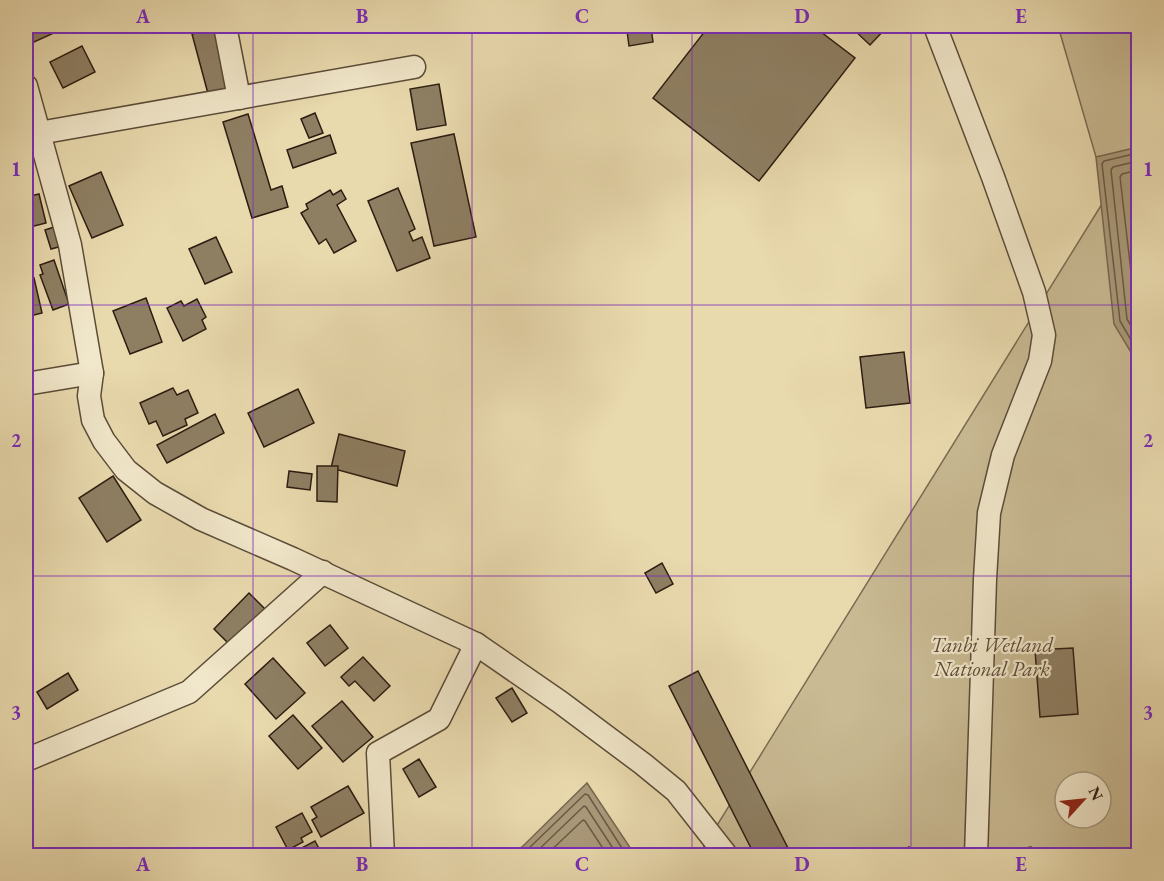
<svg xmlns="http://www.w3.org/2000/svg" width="1164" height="881" font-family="'EB Garamond',serif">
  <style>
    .green { fill: #c9ba93; stroke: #7a6b52; stroke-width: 1.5; fill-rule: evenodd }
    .water { fill: #a99979; stroke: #77674f; stroke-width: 1.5 }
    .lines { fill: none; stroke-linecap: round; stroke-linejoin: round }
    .shore { stroke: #6a5a45; stroke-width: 1.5 }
    .building { fill: #8e7f63; stroke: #2c1c11; stroke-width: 1.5 }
    .minor-casing { stroke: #5b4c38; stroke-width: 25 }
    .minor { stroke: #f1e7ca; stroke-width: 22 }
    .grid { fill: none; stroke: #7b2cbf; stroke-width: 1.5; stroke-opacity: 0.55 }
    .labels { text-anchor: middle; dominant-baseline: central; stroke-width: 4.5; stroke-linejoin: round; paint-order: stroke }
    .park-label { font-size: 21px; font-style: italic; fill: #5b4b38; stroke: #f1e7ca }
    .neatline { fill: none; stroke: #7b2cbf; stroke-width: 2 }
    .grid-label { font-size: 20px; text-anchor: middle; font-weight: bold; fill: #7b2cbf }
  </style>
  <rect width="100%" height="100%" fill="#e9daae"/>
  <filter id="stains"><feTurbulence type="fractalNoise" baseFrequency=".00333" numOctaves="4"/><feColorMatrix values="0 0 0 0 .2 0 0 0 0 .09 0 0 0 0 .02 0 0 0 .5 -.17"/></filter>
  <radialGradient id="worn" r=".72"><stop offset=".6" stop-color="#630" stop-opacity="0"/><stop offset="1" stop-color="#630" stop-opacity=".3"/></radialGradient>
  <path class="green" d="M1058 26H1138V855L698 856 1136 149 1096 157ZM1065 782H1101V818H1065Z"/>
  <g class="water">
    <polygon points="1138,147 1138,364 1114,324 1096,157"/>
    <polygon points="587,783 635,855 509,855 522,847"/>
  </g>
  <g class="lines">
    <g class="shore">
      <polyline points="1138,153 1104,161 1102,164 1120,321 1138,352"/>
      <polyline points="1138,161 1113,167 1111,170 1127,319 1138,338"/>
      <polyline points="1138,170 1122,174 1120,177 1136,315 1138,321"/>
      <polyline points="520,856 526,851 585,794 588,795 627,856"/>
      <polyline points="532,856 584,806 586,807 618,856"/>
      <polyline points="545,856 583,820 585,821 608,856"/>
    </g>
  </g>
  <g class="building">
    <polygon points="34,26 69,26 34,42 28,28"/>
    <polygon points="223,26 240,93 210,101 192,34"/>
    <polygon points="709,26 813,26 855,58 759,181 653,98"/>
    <polygon points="850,26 888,26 870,45"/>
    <polygon points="651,28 653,42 629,46 627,31"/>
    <polygon points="82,46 95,72 63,88 50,62"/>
    <polygon points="439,84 446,125 417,130 410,89"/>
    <polygon points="315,113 323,133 309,138 301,119"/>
    <polygon points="248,114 271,190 282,186 288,207 252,218 223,122"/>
    <polygon points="454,134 476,237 434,246 411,143"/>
    <polygon points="330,135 336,153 293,168 287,150"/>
    <polygon points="101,172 123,225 92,238 69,186"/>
    <polygon points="398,188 415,229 409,232 413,241 422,237 430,258 397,271 368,201"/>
    <polygon points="330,190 333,195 341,190 346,199 337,205 356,241 334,253 326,239 319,244 301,213 308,209 306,204"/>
    <polygon points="39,194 46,223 26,228 26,197"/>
    <polygon points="60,225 66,245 51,249 45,230"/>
    <polygon points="216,237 232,272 205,284 189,249"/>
    <polygon points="54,260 69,304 53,310 40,275 43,274 40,265"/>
    <polygon points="34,278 42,313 26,317 26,280"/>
    <polygon points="146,298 162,342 130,354 113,311"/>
    <polygon points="197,299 206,317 202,320 206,329 183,341 167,308 181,301 184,306"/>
    <polygon points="904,352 910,403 866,408 860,357"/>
    <polygon points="173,388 177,395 188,390 198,413 185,419 187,425 163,436 156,421 149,424 140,403"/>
    <polygon points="298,389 314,423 264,447 248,413"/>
    <polygon points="215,414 224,433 167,463 157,445"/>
    <polygon points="339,434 405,451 397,486 331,468"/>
    <polygon points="317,466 338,466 337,502 317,501"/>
    <polygon points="289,471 312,474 310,490 287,487"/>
    <polygon points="113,476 141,520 107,542 79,498"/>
    <polygon points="662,563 673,584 656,593 645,573"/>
    <polygon points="249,593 269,613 234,649 214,629"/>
    <polygon points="330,625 348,648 325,666 307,643"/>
    <polygon points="1073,648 1078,714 1040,717 1035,650"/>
    <polygon points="363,657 390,686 374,701 355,681 349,686 341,677"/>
    <polygon points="273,658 305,693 276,719 245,684"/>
    <polygon points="698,671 792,856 755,856 669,686"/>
    <polygon points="68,673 78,690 47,709 37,692"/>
    <polygon points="512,688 527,713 512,722 496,698"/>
    <polygon points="342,701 373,737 343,762 312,726"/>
    <polygon points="293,715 322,748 298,769 269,736"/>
    <polygon points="419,759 436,787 419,797 403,769"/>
    <polygon points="348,786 364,813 321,837 312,820 317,817 311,807"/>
    <polygon points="302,813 312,832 301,838 303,842 288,850 276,827"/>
    <polygon points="315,841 323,856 288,855"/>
    <polygon points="909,847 913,856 889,856"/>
    <polygon points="1031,847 1033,856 996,856 995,853"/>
  </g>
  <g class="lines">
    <defs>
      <g id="minor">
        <polyline points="225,26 239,98"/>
        <polyline points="935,26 993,177 1034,292 1044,335 1040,361 1003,455 989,513 985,579 976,856"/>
        <polyline points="26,86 70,245 92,373 89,396 93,420 104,441 126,470 155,493 201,519 293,559 476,644 560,702 643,764 676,791 727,856"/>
        <polyline points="26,136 39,133 414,67"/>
        <polyline points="26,384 92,373"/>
        <polyline points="26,760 189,692 323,572"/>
        <polyline points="383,856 378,753 439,719 476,644"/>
      </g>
    </defs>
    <use href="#minor" class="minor-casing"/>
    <use href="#minor" class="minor"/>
  </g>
  <path class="grid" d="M253 26V856M472 26V856M692 26V856M911 26V856M26 305H1138M26 576H1138"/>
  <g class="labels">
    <g class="park-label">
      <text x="992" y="644">Tanbi Wetland<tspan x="992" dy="24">National Park</tspan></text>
    </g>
  </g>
  <rect width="1164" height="881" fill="none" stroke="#e9daae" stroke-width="66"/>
  <g transform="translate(1083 800) rotate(63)"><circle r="28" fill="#f1e7ca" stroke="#a29680" stroke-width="1.5"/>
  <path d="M0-4.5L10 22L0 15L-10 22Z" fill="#8f2418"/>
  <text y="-9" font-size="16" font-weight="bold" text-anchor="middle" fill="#2c1c11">N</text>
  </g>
  <rect x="33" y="33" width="1098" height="815" class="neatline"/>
  <g class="grid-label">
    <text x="143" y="23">A</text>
    <text x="362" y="23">B</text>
    <text x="582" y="23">C</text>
    <text x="802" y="23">D</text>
    <text x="1021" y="23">E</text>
    <text x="16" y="176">1</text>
    <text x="1148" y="176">1</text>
    <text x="16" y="447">2</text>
    <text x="1148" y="447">2</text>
    <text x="16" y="719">3</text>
    <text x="1148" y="719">3</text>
    <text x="143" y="871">A</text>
    <text x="362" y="871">B</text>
    <text x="582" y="871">C</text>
    <text x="802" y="871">D</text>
    <text x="1021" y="871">E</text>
  </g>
  <rect width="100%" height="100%" filter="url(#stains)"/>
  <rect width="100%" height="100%" fill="url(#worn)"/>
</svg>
